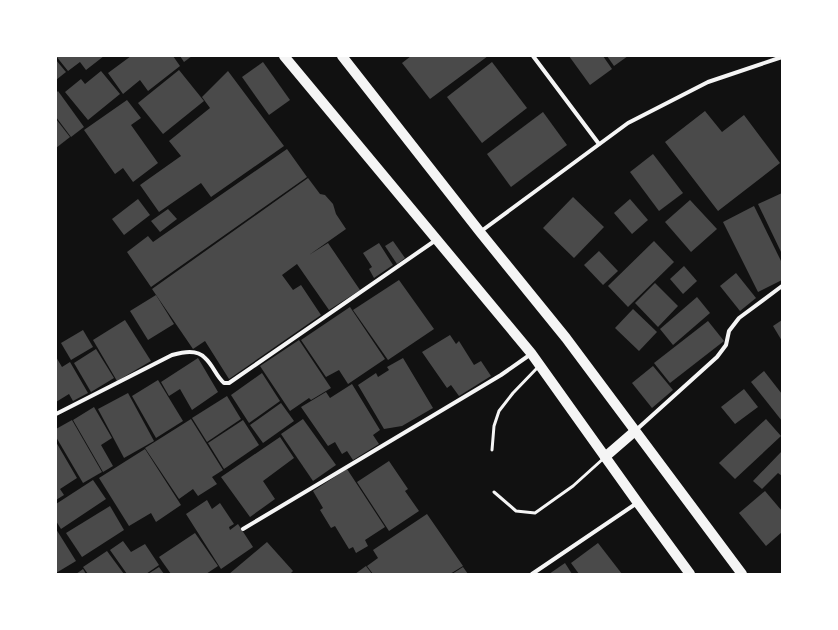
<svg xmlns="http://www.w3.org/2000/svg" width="838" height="630" font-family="'Titillium Web',sans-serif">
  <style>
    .building { fill: #4a4a4a }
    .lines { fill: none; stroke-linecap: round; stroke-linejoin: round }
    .service { stroke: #f5f5f5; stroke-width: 3 }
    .minor { stroke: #f5f5f5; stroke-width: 4 }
    .primary { stroke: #f5f5f5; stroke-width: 10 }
  </style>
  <rect width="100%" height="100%" fill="#111"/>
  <g class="building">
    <polygon points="56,56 104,56 86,70 80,62 68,71"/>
    <polygon points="131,56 173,56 180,66 148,91 140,80 123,94 108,73"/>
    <polygon points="180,56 192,56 184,62"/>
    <polygon points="411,56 488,56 430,99 402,63"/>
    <polygon points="569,56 603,56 612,69 590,85"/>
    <polygon points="607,56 628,56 614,66"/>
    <polygon points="56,60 66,72 56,80"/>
    <polygon points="263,62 290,100 269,115 242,77"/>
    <polygon points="492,62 527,108 482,143 447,97"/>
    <polygon points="179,70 204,101 163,134 138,103"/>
    <polygon points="101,71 120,94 88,120 65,92 81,79 85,84"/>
    <polygon points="228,71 284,146 211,197 201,183 159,212 140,185 181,156 169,141 210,108 202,97"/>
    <polygon points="58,91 84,127 71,137 56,117 56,93"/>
    <polygon points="127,100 141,118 131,125 158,163 133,182 123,168 115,174 84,130"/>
    <polygon points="705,111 722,132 744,115 780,163 718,211 665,142"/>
    <polygon points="543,112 567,145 511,187 487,154"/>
    <polygon points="56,119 70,137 56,148"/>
    <polygon points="287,149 307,177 151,287 127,252 148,236 153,242"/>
    <polygon points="653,154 683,193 659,211 630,172"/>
    <polygon points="308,178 320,194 325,195 333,204 336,214 346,229 309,255 328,243 360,290 329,310 297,264 282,275 293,290 301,285 321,315 229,379 205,341 193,349 152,289"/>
    <polygon points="782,193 782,254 758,204"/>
    <polygon points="573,197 604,227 574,258 543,228"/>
    <polygon points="138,199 150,215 124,235 112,219"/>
    <polygon points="630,199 648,220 632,234 614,213"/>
    <polygon points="690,200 717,229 691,252 665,222"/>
    <polygon points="754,206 782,263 782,280 758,292 723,222"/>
    <polygon points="168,209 177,219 160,232 151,221"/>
    <polygon points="393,241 405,258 397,264 385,246"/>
    <polygon points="654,241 674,262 628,307 608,286"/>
    <polygon points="379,243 393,265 374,278 369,269 372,267 363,253"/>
    <polygon points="599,251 618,271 603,285 584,265"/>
    <polygon points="684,266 697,281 683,294 670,279"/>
    <polygon points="736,273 756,298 740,311 720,286"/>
    <polygon points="399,280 434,329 388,360 353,310"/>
    <polygon points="655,283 678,306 658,327 635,303"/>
    <polygon points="156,295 174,324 148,340 130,311"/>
    <polygon points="697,297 710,313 673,345 660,329"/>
    <polygon points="350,307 385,359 348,384 339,370 326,377 301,340"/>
    <polygon points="633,309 657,332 639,351 615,328"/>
    <polygon points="125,320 151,361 117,381 93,340"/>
    <polygon points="782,320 782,341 773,326"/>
    <polygon points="708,321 724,341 670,383 654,363"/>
    <polygon points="83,330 93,347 71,360 61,343"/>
    <polygon points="450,335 456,344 459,341 474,365 481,361 491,376 459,396 451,385 447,388 422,352"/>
    <polygon points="299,340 331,388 311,400 309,398 290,411 260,366"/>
    <polygon points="96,349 114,378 91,392 74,363"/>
    <polygon points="56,357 62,367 70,362 88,393 73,401 69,394 56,402"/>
    <polygon points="198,358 218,392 192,410 180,389 169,396 161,382"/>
    <polygon points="403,358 433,408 402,426 384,429 358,385 376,373 378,377 389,370 387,367"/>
    <polygon points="653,366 673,390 652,408 632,383"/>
    <polygon points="764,371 782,394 782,421 751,382"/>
    <polygon points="262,373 280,401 249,423 231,395"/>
    <polygon points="158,380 183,421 156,438 132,396"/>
    <polygon points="352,384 380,430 373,435 379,444 353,460 347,451 342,454 335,442 328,446 301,407 326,392 330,398"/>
    <polygon points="744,389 758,407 735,424 721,407"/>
    <polygon points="128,393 154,441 124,458 98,409"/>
    <polygon points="227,396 241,419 207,442 192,418"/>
    <polygon points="281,403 294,421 263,443 250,425"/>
    <polygon points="94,407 112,438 101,445 113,466 103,472 73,420"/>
    <polygon points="191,419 223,470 212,477 217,484 198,496 193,489 179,499 145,448"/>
    <polygon points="303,419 336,465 313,481 281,434"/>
    <polygon points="766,419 781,436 735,479 719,463"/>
    <polygon points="72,420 102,472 83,483 56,437 56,429"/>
    <polygon points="243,420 259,445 224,469 208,443"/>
    <polygon points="280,437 294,458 263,481 275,499 250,517 221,477"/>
    <polygon points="56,442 77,478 60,489 64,495 56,500"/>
    <polygon points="145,449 181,505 156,522 151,513 129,526 99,478"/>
    <polygon points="782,451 782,476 778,473 762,489 753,481"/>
    <polygon points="389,461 408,489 405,491 419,511 389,531 357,482"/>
    <polygon points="347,469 385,527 365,540 368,546 356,553 353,547 349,549 335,526 331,528 320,510 323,508 313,491"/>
    <polygon points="93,480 106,499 61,529 56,521 56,504"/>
    <polygon points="765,491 782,511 782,532 766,546 739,513"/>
    <polygon points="207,500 212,509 220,503 234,524 229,527 230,530 238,524 253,547 221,569 186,514"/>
    <polygon points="110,506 124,530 82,557 66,533"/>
    <polygon points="427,514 463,566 450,574 373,574 367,566 378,558 373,550"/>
    <polygon points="56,529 76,561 56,573"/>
    <polygon points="195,533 218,566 206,574 171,574 159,557"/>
    <polygon points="123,541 131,552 145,544 159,565 146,574 127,574 110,550"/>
    <polygon points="267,542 293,571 290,574 229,574"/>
    <polygon points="598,543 622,574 579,574 571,563"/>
    <polygon points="107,551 124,574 88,574 83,567"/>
    <polygon points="565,563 572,574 549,574"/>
    <polygon points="366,566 372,574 355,574"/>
    <polygon points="159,567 164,574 148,574"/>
    <polygon points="463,567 468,574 452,574"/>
    <polygon points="83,569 86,574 76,574"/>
  </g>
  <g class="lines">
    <g class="service">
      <polyline points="492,450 494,426 499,411 513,393 539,366"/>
      <polyline points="494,492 516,511 535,513 573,486 604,458"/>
    </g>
    <g class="minor">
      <polyline points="533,56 599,144"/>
      <polyline points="480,232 628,123 708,82 782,57"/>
      <path d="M56 414 172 355C183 352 197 349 205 358 213 365 216 376 224 383H229L436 240"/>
      <polyline points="635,431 717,357 726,345 729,331 739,318 782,286"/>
      <polyline points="243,529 501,375 531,354"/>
      <polyline points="532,574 637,503"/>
    </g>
    <g class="primary">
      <polyline points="284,56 531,353 638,503 690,574"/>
      <polyline points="342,56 480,232 566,338 742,574"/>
      <polyline points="605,457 635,431"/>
    </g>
  </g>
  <rect width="838" height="630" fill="none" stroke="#ffffff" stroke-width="114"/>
</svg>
